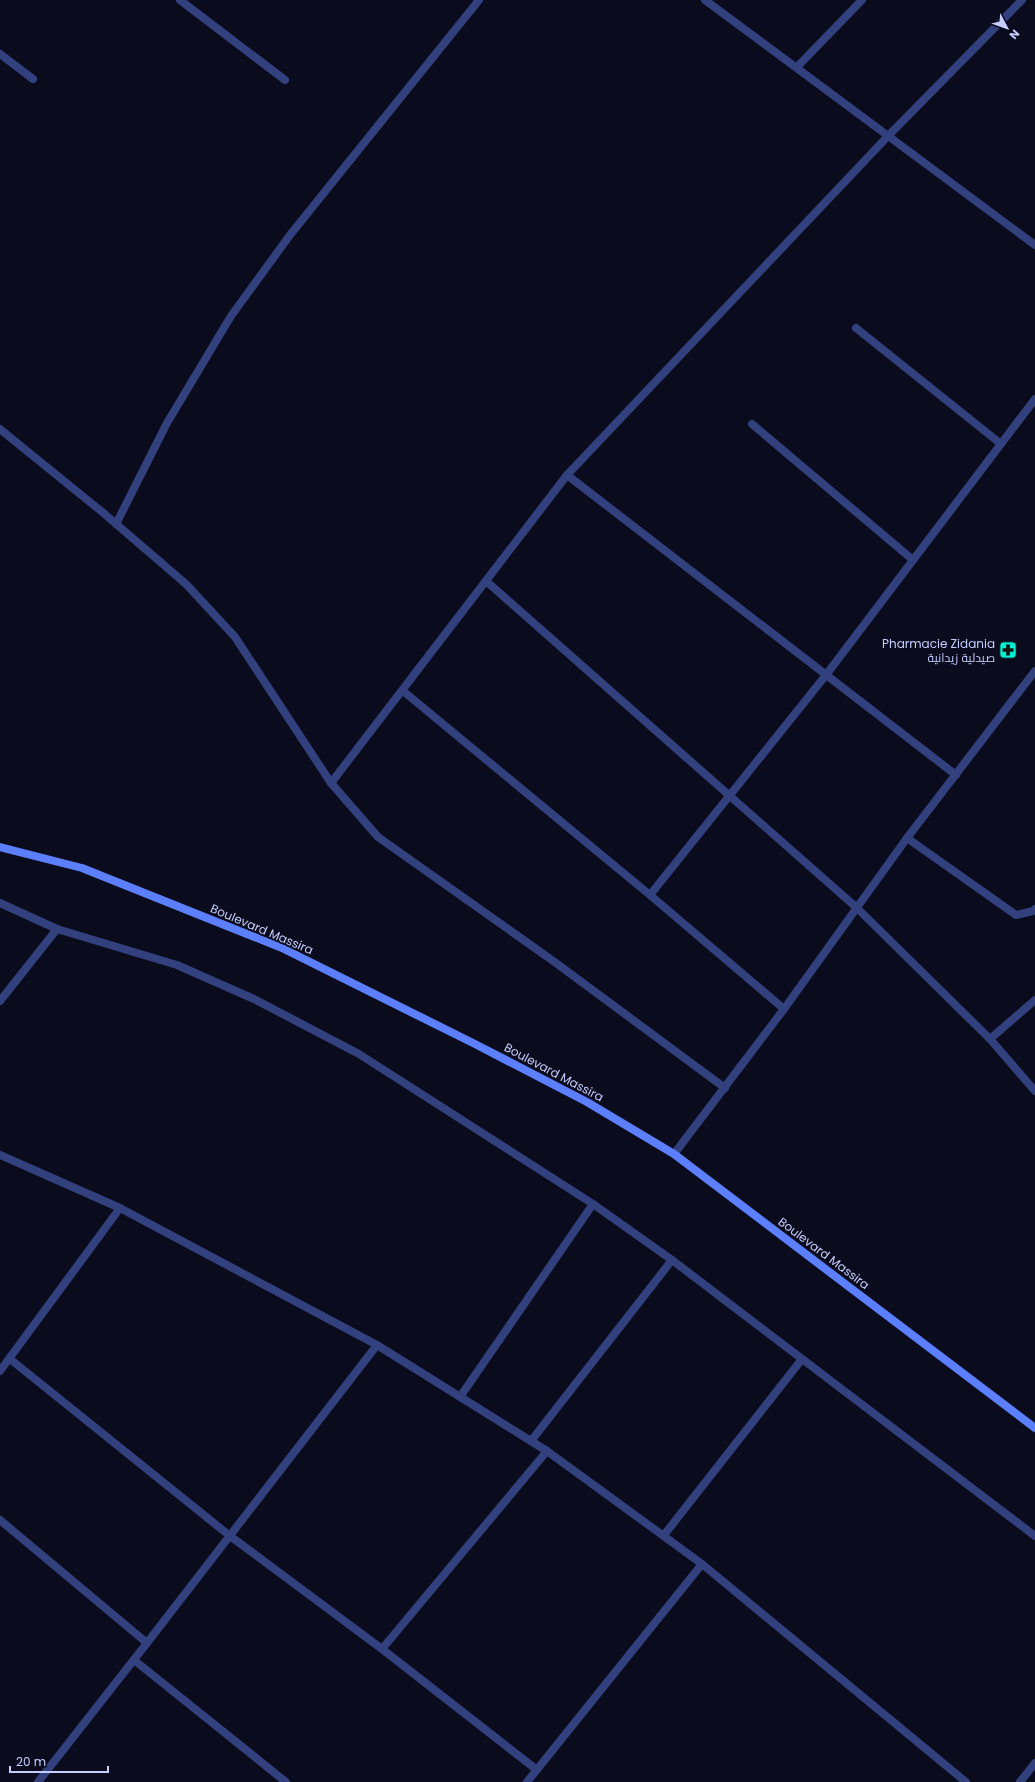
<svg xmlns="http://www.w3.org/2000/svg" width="1035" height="1782" font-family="Poppins,Cairo,sans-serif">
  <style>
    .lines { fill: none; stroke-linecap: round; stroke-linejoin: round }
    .service { stroke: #32417e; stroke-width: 8 }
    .minor { stroke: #32417e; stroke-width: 8 }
    .secondary { stroke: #5c7fff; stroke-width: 8 }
    .labels { text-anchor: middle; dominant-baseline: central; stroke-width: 3.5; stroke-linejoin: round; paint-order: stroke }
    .poi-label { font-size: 12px; fill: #c5cdff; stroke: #0a0b1c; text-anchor: end }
    .street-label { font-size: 12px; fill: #c5cdff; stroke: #0a0b1c }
  </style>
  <rect width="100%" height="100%" fill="#0a0b1c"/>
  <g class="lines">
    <g class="service">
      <polyline points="0,903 57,929 177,965 254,999 359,1054 593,1204 672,1260 1035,1536"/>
      <polyline points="0,1001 57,929"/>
      <polyline points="460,1397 593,1204"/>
      <polyline points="531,1441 672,1260"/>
      <polyline points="664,1535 802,1359"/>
    </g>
    <g class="minor">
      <polyline points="180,0 285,80"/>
      <polyline points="705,0 1035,245"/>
      <polyline points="0,54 33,79"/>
      <polyline points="797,67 862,0"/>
      <polyline points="856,328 1001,444"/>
      <polyline points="752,424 913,560"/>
      <polyline points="0,429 101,511 186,584 235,637 331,783 378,837 556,963 725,1088"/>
      <polyline points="567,475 956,775"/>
      <polyline points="116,524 167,423 231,316 290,235 479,0"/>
      <polyline points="486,581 857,908 990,1039 1035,1091"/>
      <polyline points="403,691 650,895 784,1009"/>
      <polyline points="331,783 567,475 889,135 1022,0"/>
      <polyline points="907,838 1016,915 1033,911 1035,909"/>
      <polyline points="650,895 826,675 1035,399"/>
      <polyline points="990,1039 1035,1000"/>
      <polyline points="674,1154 784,1009 907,838 1035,671"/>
      <polyline points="0,1155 120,1208 377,1345 547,1451 702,1564 966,1782"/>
      <polyline points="10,1359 230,1536 382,1649 537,1770"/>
      <polyline points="0,1371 120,1208"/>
      <polyline points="0,1520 147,1643"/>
      <polyline points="382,1649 547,1451"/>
      <polyline points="134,1660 286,1782"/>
      <polyline points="38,1782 147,1643 377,1345"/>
      <polyline points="527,1782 702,1564"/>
      <polyline points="1020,1782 1035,1763"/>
    </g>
    <polyline class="secondary" points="0,847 82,868 282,948 475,1044 587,1102 674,1154 1035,1428"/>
  </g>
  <defs>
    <symbol id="pharmacy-square" viewBox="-11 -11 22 22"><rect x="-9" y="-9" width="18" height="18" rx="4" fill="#00f0cf" stroke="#0a0b1c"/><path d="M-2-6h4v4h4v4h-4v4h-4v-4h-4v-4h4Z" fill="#111"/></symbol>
  </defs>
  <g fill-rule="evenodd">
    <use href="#pharmacy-square" x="998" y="640" width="20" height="20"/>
  </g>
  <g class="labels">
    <g class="poi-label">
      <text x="995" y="643">Pharmacie Zidania<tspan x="995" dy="14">صيدلية زيدانية</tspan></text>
    </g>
    <g class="street-label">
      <text transform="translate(262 929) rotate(23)">Boulevard Massira</text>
      <text transform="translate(554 1072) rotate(28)">Boulevard Massira</text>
      <text transform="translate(824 1253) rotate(37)">Boulevard Massira</text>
    </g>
  </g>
  <g transform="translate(1007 28) rotate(131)" stroke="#0a0b1c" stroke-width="3" paint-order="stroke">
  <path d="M0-3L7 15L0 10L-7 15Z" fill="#c5cdff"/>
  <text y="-6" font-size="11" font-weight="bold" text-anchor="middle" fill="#c5cdff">N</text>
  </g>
  <path d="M10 1766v6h98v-6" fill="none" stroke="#c5cdff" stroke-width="2"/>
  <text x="16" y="1766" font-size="12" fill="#c5cdff" stroke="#0a0b1c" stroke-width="3" paint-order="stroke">20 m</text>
</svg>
